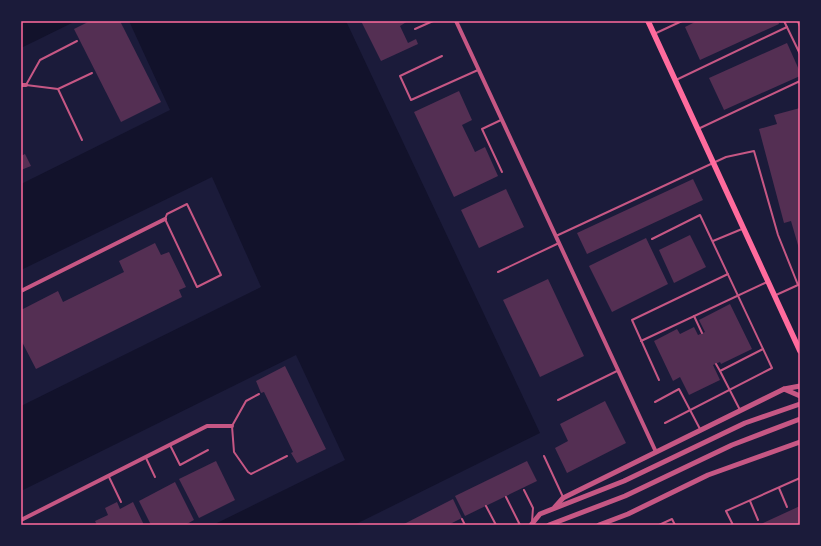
<svg xmlns="http://www.w3.org/2000/svg" width="821" height="546" font-family="'Nunito Sans',sans-serif">
  <style>
    .water { fill: #12122b }
    .building { fill: #542f53 }
    .lines { fill: none; stroke-linecap: round; stroke-linejoin: round }
    .service { stroke: #c65784; stroke-width: 2 }
    .minor { stroke: #c65784; stroke-width: 4 }
    .tertiary { stroke: #c65784; stroke-width: 5 }
    .secondary { stroke: #ff6b9d; stroke-width: 5.5 }
    .rail { stroke: #a44b75; stroke-width: 2.5 }
    .neatline { fill: none; stroke: #ff6b9d; stroke-width: 1.5 }
  </style>
  <rect width="100%" height="100%" fill="#1b1b3a"/>
  <g class="water">
    <polygon points="21,21 76,21 21,48"/>
    <polygon points="129,21 346,21 540,433 354,525 213,525 345,460 296,355 21,491 21,406 261,287 212,177 21,270 21,184 170,110"/>
  </g>
  <g class="building">
    <polygon points="90,21 120,21 161,102 121,122 74,29"/>
    <polygon points="361,21 408,21 400,26 408,43 416,39 418,44 381,61"/>
    <polygon points="697,21 778,21 779,24 700,60 685,27"/>
    <polygon points="787,43 800,72 800,76 724,110 709,78"/>
    <polygon points="459,91 472,120 462,125 475,152 485,147 498,176 454,197 414,112"/>
    <polygon points="800,108 800,252 791,221 784,223 759,129 777,124 774,115"/>
    <polygon points="25,154 31,166 21,170 21,156"/>
    <polygon points="693,179 703,200 587,254 577,233"/>
    <polygon points="506,189 524,227 479,248 461,210"/>
    <polygon points="690,235 706,267 674,283 659,250"/>
    <polygon points="646,238 668,284 612,312 589,266"/>
    <polygon points="155,243 161,255 169,252 186,287 179,290 182,297 36,369 21,340 21,310 58,291 63,302 124,272 119,261"/>
    <polygon points="548,279 584,356 540,377 503,300"/>
    <polygon points="730,304 752,349 721,364 720,362 713,365 720,380 689,395 680,377 673,381 654,341 677,329 680,334 694,327 698,335 705,332 699,320"/>
    <polygon points="285,366 326,449 297,463 291,453 293,452 264,392 261,393 256,381"/>
    <polygon points="605,401 626,443 567,473 555,448 568,441 560,424"/>
    <polygon points="216,461 235,500 199,518 179,479"/>
    <polygon points="527,461 537,481 465,516 455,496"/>
    <polygon points="175,482 194,520 185,525 151,525 139,501"/>
    <polygon points="453,499 462,518 448,525 402,525"/>
    <polygon points="117,502 120,509 133,502 144,525 97,525 95,521 108,515 105,508"/>
    <polygon points="800,506 800,525 759,525"/>
  </g>
  <g class="lines">
    <g class="service">
      <polyline points="784,21 800,54"/>
      <polyline points="415,29 433,21"/>
      <polyline points="654,34 682,21"/>
      <polyline points="77,41 40,60 26,85 58,89 92,73"/>
      <polyline points="442,56 400,76 411,100 478,70"/>
      <polyline points="676,80 787,27"/>
      <polyline points="58,89 82,140"/>
      <polyline points="501,120 482,129 502,172"/>
      <polyline points="698,129 800,81"/>
      <polygon points="187,204 221,275 197,287 165,219 167,214"/>
      <polyline points="556,236 713,163 726,157 754,151 778,235 798,285 776,295"/>
      <polyline points="652,239 700,215 772,368 665,423"/>
      <polyline points="713,241 742,229"/>
      <polyline points="498,272 559,243"/>
      <polyline points="694,316 702,333"/>
      <polyline points="641,341 767,282"/>
      <polyline points="716,364 720,371"/>
      <polyline points="659,380 632,320 728,274"/>
      <polyline points="259,394 246,401 232,426 234,452 248,472 251,474 287,456"/>
      <polyline points="558,400 617,371"/>
      <polyline points="655,402 679,389 700,429"/>
      <polyline points="740,410 720,371 763,349"/>
      <polyline points="170,445 180,465 208,450"/>
      <polyline points="544,456 563,497"/>
      <polyline points="146,458 155,477"/>
      <polyline points="109,477 121,502"/>
      <polyline points="779,488 787,507"/>
      <polyline points="524,490 533,508 532,522"/>
      <polyline points="506,497 520,525"/>
      <polyline points="750,501 758,520"/>
      <polyline points="486,506 496,525"/>
      <polyline points="462,519 465,525"/>
      <polyline points="659,525 672,519 675,525"/>
      <polyline points="733,525 726,511 800,478"/>
    </g>
    <g class="minor">
      <polyline points="456,21 656,452"/>
      <polyline points="21,85 26,85"/>
      <polyline points="21,291 165,219"/>
      <polyline points="21,520 207,426 232,426"/>
    </g>
    <g class="tertiary">
      <polyline points="784,389 800,396"/>
      <polyline points="555,507 563,498 784,389 800,386"/>
      <polyline points="531,525 540,514 624,481 745,423 800,404"/>
      <polyline points="549,525 625,496 732,445 800,419"/>
      <polyline points="599,525 628,514 708,475 800,442"/>
    </g>
    <polyline class="secondary" points="648,21 800,351"/>
    <polyline class="rail" points="798,21 800,26"/>
  </g>
  <rect width="821" height="546" fill="none" stroke="#1b1b3a" stroke-width="44"/>
  <rect x="22" y="22" width="777" height="502" class="neatline"/>
</svg>
